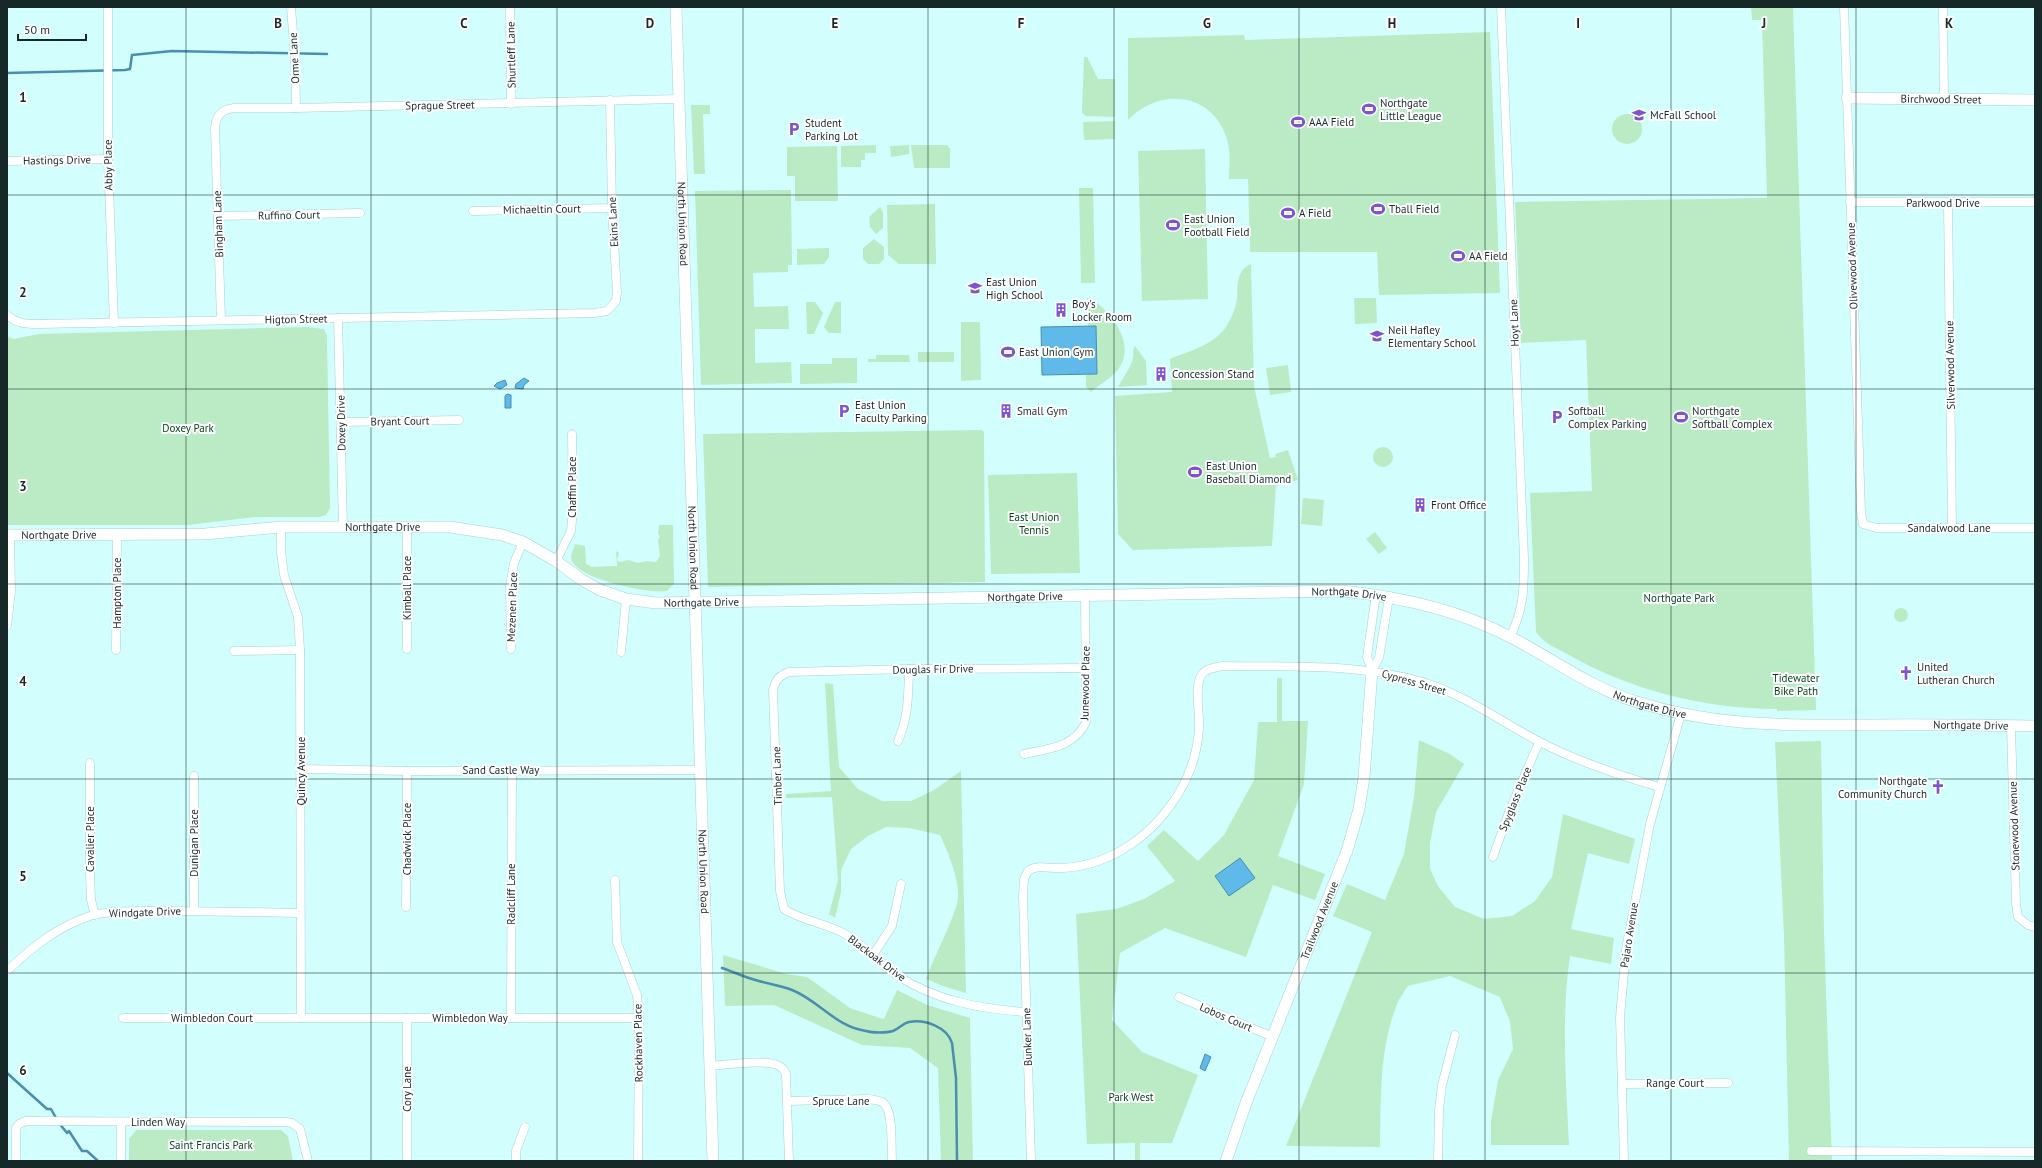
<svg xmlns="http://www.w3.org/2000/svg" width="2042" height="1168" font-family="'PT Sans',sans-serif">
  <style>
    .green { fill: #baebc5 }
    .water { fill: #5fb9e9; stroke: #498eaf }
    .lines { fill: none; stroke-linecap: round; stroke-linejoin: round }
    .stream { stroke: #498eaf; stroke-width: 2.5 }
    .street-casing { stroke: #a6d2d0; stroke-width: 9 }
    .secondary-casing { stroke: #a6d2d0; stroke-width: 12 }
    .street { stroke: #fff; stroke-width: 8 }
    .secondary { stroke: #fff; stroke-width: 11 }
    .grid { fill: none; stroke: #172828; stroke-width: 1; stroke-opacity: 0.55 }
    .labels { text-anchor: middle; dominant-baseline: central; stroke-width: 4; stroke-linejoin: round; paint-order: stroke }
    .street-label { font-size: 11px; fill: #172828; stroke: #fff }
    .poi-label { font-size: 11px; fill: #172828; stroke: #fff; text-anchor: start }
    .park-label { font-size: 11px; fill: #003e1b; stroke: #fff }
    .grid-label { font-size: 13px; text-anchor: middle; font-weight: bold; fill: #172828; stroke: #fff; stroke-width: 4; stroke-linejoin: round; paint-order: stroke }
  </style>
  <rect width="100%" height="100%" fill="#d2fffd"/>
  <g class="green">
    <path d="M1751 7H1793L1816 710 1777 711V709C1704 709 1630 690 1567 654 1556 648 1543 643 1536 632L1530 493 1592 491 1586 340 1521 343 1515 202 1767 198 1762 20H1752Z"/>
    <path d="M1490 32 1500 293 1379 295 1377 252H1250L1248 179H1229C1229 165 1231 149 1226 136 1210 91 1158 88 1128 120V38L1244 35 1245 40Z"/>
    <polygon points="1084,57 1087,57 1098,79 1115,79 1115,117 1086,116 1082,113"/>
    <polygon points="691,105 710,105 710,114 703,114 705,174 694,174"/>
    <circle cx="1627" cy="129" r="15"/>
    <polygon points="1115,121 1115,139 1084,140 1083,122"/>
    <polygon points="876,145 876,153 865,153 865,160 861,160 861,167 841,167 841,146"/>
    <polygon points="909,145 909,154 891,157 890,146"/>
    <polygon points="911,145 947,145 950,149 950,168 914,168"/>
    <polygon points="837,146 838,201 795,201 795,176 787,176 787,147"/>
    <polygon points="1205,149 1208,299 1142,301 1138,151"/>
    <polygon points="1079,188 1093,188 1095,283 1081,283"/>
    <polygon points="791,190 792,265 788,265 788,272 753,273 754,307 788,306 789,329 755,329 755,363 791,362 792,383 701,385 695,191"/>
    <polygon points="935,204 936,264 899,264 888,255 887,205"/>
    <polygon points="880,207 883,212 883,228 876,234 870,227 869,217"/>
    <polygon points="874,239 884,247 884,259 879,264 868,264 863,259 863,248"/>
    <polygon points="829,248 829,257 824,264 797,265 797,249"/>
    <path d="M1251 264 1254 386 1270 458 1276 457 1275 454 1288 450 1298 480 1276 486 1272 546 1133 550 1118 534 1115 396 1172 392 1170 359C1191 350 1212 346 1226 327 1231 319 1236 308 1237 298 1238 284 1236 271 1251 264Z"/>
    <path d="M1087 298C1095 299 1104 309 1109 315 1123 330 1133 355 1115 373 1108 380 1099 385 1091 392L1086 387V374H1096V326H1088Z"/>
    <polygon points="1354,298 1376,298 1377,323 1355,324"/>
    <polygon points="806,302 815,302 823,313 814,334 807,334"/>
    <polygon points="835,302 841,302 841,333 829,333 824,327"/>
    <polygon points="961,322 980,322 981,380 961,381"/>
    <polygon points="306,327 324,329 327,336 330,508 326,515 319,517 255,517 188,525 7,525 7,336 13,339 39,334"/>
    <path d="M1135 346 1146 361 1147 385 1118 387C1123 378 1130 369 1133 358 1134 354 1132 350 1135 346Z"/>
    <rect x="918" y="352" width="36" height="10"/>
    <polygon points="876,355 909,355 910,362 868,362 868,359 876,359"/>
    <polygon points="832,358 857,358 857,383 800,384 800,364 832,364"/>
    <polygon points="1288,365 1291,392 1270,395 1266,368"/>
    <polygon points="981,430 984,432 985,582 708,587 703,434"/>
    <circle cx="1383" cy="457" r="10"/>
    <polygon points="1077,473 1080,573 991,574 988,475"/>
    <polygon points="1303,498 1324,500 1322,526 1301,524"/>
    <path d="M659 525H673L674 584 667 591C648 594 581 580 572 561 569 555 574 550 575 544L585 546 586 564 592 567 617 566 616 551 619 553 617 560 619 562 629 560 638 563 646 561 656 562 660 556 658 541 660 536 658 534Z"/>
    <polygon points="1375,532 1387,548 1379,554 1366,539"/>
    <circle cx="1901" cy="615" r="7"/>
    <polygon points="1277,678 1282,678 1282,721 1308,721 1304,784 1278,856 1325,874 1315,900 1273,885 1246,957 1165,928 1120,953 1112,1020 1142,1052 1198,1075 1172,1143 1140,1143 1140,1161 1135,1161 1135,1143 1087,1144 1076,914 1116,909 1144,899 1175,881 1147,846 1164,830 1198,861 1224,835 1254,780 1258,722 1277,722"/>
    <path d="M825 683 833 684 839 767 858 789 882 801H911L934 790 961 771 966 993 946 987 926 979C935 955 950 927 957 904 962 884 948 852 940 835L909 828 886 827 868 836 851 849 841 870V892L835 918 829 914 838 880 832 797 786 798V794L831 791Z"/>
    <path d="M1419 740 1450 754 1464 764 1436 812 1430 843V869L1438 886 1455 907 1484 919 1512 916 1535 901 1552 877 1563 814 1635 839 1629 864 1588 853 1571 929 1614 938 1611 964 1570 956C1561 1018 1566 1082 1569 1145H1491V1121L1498 1080 1513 1049 1510 1022 1500 997 1450 976 1408 986C1404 992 1398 1000 1396 1007 1379 1051 1381 1101 1380 1147L1286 1146 1372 932 1333 916 1347 884 1385 900 1404 854 1414 797Z"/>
    <polygon points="1821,741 1824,933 1832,1161 1789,1161 1784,937 1775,742"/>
    <polygon points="723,955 786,974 807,977 850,1008 880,1018 884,1019 897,990 927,1005 970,1018 973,1161 941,1161 938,1068 910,1048 862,1045 774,1005 725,1006"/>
    <polygon points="136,1130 281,1130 288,1136 293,1161 129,1161 129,1139"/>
  </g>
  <g class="water">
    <polygon points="1096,326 1097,374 1042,375 1041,327"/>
    <polygon points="524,378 529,381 524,385 523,389 515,388 516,384"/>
    <polygon points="505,380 507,385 500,389 494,386 497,383"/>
    <polygon points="507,394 511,395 511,408 505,408 505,396"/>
    <polygon points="1240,858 1255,878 1229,896 1215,876"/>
    <polygon points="1205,1054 1211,1057 1205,1071 1200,1068"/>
  </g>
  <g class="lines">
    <g class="stream">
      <polyline points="7,73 125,70 130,69 132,55 172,51 327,54"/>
      <path d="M722 968C734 972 746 978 759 981 770 984 781 986 792 990 818 1000 836 1027 866 1031 873 1033 886 1033 893 1031 899 1029 903 1023 909 1022 925 1019 947 1027 952 1043L956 1078 957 1161"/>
      <polyline points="7,1073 47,1109 51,1109 56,1118"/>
      <polyline points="59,1123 67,1133 69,1131 82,1151 87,1151 98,1161"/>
    </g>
    <defs>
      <g id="street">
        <polyline points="108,7 108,159 114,323"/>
        <polyline points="291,7 295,58 296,108"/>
        <polyline points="510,7 511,104"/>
        <path d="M1501 7 1524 558C1524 588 1524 609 1510 637"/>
        <polyline points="1844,7 1861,512 1863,524 1876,528 2035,528"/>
        <polyline points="1943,7 1944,100"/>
        <polyline points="7,161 108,159"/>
        <polyline points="1850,202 2035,202"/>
        <polyline points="1948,203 1952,527"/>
        <polyline points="473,211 612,208"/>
        <polyline points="218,216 360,213"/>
        <path d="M7 315C17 324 27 324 40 324L595 313 607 311 616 301 617 292 612 208 610 100"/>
        <polyline points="338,318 343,528"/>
        <path d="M221 320 215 128C216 115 221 110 234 108H296L678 99"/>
        <polyline points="342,422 459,420"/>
        <polyline points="281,527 281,552 284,575 298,617 300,650 301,1018"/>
        <polyline points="556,561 571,531 573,510 572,434"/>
        <polyline points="7,626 11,591 10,535"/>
        <polyline points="407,649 407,528"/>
        <polyline points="511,649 510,586 514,563 523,542"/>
        <polyline points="116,650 117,536"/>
        <polyline points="234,651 300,650"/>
        <polyline points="621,652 626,599"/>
        <polyline points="1372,670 1367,657 1376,594"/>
        <polyline points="1372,670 1379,658 1389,597"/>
        <polyline points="2011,726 2016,904 2018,917 2028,925 2035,927"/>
        <path d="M898 741C909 715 908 696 909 669"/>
        <path d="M1024 754C1048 749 1075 747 1086 722L1085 594"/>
        <polyline points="90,763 90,874 91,900 95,915"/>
        <polyline points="301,769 407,771 701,770"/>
        <polyline points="1493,857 1509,812 1539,742"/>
        <polyline points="615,880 617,942 637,995 639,1018 638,1161"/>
        <polyline points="406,907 407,771"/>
        <polyline points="194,911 194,776"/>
        <polyline points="873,955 892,926 901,884"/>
        <path d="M7 971C32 947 57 927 90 916 111 910 136 911 157 911 205 911 252 912 300 913"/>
        <polyline points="1179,997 1273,1037"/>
        <path d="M1026 1012C981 1009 937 1001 898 976 880 963 865 946 845 934 826 923 802 921 784 909L780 891 773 690C776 679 779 676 789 672L909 669 1086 668"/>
        <polyline points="123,1018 639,1018"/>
        <polyline points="511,1018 512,770"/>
        <path d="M710 1066C726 1065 768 1058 781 1067 784 1069 785 1071 786 1074L789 1161"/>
        <polyline points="1622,1084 1728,1083"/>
        <path d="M787 1101 869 1099C873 1100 878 1100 882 1102 894 1108 891 1148 892 1161"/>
        <polyline points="121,1122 121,1161"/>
        <polyline points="1811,1151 2035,1152"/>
        <polyline points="16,1161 16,1128 19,1124 26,1121 286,1122 292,1123 300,1129 308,1161"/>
        <polyline points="407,1161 407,1018"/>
        <polyline points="516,1161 516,1151 525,1127"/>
        <path d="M1031 1161 1023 896 1024 879 1028 871C1037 864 1052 869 1063 868 1114 865 1155 833 1180 791 1191 772 1198 749 1199 727 1200 714 1194 687 1201 676 1205 668 1214 668 1222 666 1289 667 1357 663 1423 682 1465 695 1500 721 1538 741 1576 761 1618 775 1659 787"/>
        <polyline points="1438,1161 1439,1110 1442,1085 1455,1035"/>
        <polyline points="1624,1161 1620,1017 1626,949 1650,824 1681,714"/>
      </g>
      <g id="secondary">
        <path id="s1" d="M676 7 713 1161"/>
        <path id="s2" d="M1847 98 2035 100"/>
        <path id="s3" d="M7 535 205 534 281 527H450L502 535 523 542 556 561 582 580 600 590 626 599 656 603 1343 591C1401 597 1460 610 1512 638 1553 659 1593 689 1637 702 1717 727 1784 725 1865 725 1922 724 1979 725 2035 726"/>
        <path id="s4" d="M1226 1161 1246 1103 1347 851 1359 809 1364 777 1372 670"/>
      </g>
    </defs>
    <use href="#street" class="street-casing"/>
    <use href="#secondary" class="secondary-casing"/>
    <use href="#street" class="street"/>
    <use href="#secondary" class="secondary"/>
  </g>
  <path class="grid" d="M186 7V1161M371 7V1161M557 7V1161M743 7V1161M928 7V1161M1114 7V1161M1299 7V1161M1485 7V1161M1671 7V1161M1856 7V1161M7 195H2035M7 389H2035M7 584H2035M7 779H2035M7 973H2035"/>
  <defs>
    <symbol id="stadium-bare" viewBox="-9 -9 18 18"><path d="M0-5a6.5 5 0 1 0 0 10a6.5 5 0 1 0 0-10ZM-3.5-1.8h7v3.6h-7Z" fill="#7f55ce" stroke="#fff" stroke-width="2.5" paint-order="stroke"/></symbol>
    <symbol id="school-bare" viewBox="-9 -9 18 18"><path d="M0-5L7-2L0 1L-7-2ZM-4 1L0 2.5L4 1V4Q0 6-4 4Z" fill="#7f55ce" stroke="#fff" stroke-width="2.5" paint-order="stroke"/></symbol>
    <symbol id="parking-bare" viewBox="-9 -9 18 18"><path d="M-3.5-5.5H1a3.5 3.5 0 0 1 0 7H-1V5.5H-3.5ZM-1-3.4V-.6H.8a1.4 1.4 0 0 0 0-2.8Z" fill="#7f55ce" stroke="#fff" stroke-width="2.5" paint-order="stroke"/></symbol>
    <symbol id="building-bare" viewBox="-9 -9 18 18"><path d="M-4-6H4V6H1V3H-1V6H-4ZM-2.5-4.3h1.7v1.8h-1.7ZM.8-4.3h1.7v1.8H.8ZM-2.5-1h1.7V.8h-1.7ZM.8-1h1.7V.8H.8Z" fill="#7f55ce" stroke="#fff" stroke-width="2.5" paint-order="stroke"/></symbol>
    <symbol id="church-bare" viewBox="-9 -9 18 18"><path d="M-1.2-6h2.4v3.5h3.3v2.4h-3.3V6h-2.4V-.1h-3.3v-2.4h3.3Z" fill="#7f55ce" stroke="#fff" stroke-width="2.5" paint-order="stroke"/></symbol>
  </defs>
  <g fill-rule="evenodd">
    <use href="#stadium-bare" x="1359" y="99" width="20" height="20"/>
    <use href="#school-bare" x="1629" y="105" width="20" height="20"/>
    <use href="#stadium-bare" x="1288" y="112" width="20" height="20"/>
    <use href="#parking-bare" x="784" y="119" width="20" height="20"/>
    <use href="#stadium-bare" x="1368" y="199" width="20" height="20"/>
    <use href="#stadium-bare" x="1278" y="203" width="20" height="20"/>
    <use href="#stadium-bare" x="1163" y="215" width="20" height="20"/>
    <use href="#stadium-bare" x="1448" y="246" width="20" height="20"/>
    <use href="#school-bare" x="965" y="278" width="20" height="20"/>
    <use href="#building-bare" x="1051" y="300" width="20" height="20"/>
    <use href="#school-bare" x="1367" y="326" width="20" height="20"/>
    <use href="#stadium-bare" x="998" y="342" width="20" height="20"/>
    <use href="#building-bare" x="1151" y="364" width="20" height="20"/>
    <use href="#parking-bare" x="834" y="401" width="20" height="20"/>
    <use href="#building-bare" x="996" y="401" width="20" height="20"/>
    <use href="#parking-bare" x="1547" y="407" width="20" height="20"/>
    <use href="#stadium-bare" x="1671" y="407" width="20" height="20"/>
    <use href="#stadium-bare" x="1185" y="462" width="20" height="20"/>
    <use href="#building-bare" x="1410" y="495" width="20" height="20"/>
    <use href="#church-bare" x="1896" y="663" width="20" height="20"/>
    <use href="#church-bare" x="1928" y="777" width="20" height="20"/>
  </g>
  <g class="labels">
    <g class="street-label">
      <text transform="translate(511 55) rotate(-91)">Shurtleff Lane</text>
      <text transform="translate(294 58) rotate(-93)">Orme Lane</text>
      <text stroke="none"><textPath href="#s2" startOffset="94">Birchwood Street</textPath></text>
      <text transform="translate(440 105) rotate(-1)">Sprague Street</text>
      <text transform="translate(57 160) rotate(-1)">Hastings Drive</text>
      <text transform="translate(108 165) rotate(-91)">Abby Place</text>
      <text x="1943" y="203">Parkwood Drive</text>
      <text transform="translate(542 209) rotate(-1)">Michaeltin Court</text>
      <text transform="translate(289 215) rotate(-1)">Ruffino Court</text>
      <text transform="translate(613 222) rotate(-93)">Ekins Lane</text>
      <text transform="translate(218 224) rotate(-92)">Bingham Lane</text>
      <text stroke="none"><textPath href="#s1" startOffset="217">North Union Road</textPath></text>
      <text transform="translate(1852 266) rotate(-92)">Olivewood Avenue</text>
      <text transform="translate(296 319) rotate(-1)">Higton Street</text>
      <text transform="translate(1514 323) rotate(-92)">Hoyt Lane</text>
      <text transform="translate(1950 365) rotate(-91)">Silverwood Avenue</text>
      <text transform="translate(400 421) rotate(-1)">Bryant Court</text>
      <text transform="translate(341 423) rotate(-91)">Doxey Drive</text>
      <text transform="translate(572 487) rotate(-90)">Chaffin Place</text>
      <text stroke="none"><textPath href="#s3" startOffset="376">Northgate Drive</textPath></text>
      <text x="1949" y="528">Sandalwood Lane</text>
      <text stroke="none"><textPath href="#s3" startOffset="52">Northgate Drive</textPath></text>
      <text stroke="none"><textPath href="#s1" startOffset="541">North Union Road</textPath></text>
      <text transform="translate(407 588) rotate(-90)">Kimball Place</text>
      <text transform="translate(117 593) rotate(-90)">Hampton Place</text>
      <text stroke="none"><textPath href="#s3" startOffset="1360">Northgate Drive</textPath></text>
      <text stroke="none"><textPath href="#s3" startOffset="1036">Northgate Drive</textPath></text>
      <text stroke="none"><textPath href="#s3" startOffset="712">Northgate Drive</textPath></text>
      <text transform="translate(512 607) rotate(-88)">Mezenen Place</text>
      <text transform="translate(933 669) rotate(-1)">Douglas Fir Drive</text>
      <text transform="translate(1414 682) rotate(16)">Cypress Street</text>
      <text transform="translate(1085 683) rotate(-89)">Junewood Place</text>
      <text stroke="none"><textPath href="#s3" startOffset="1684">Northgate Drive</textPath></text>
      <text stroke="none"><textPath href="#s3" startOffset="2007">Northgate Drive</textPath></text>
      <text x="501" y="770">Sand Castle Way</text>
      <text transform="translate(301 771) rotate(-90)">Quincy Avenue</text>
      <text transform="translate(777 776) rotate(-92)">Timber Lane</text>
      <text transform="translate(1515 799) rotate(-68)">Spyglass Place</text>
      <text transform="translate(2014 826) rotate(-92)">Stonewood Avenue</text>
      <text transform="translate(90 839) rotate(-90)">Cavalier Place</text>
      <text transform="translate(407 839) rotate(-90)">Chadwick Place</text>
      <text transform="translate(194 843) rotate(-90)">Dunigan Place</text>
      <text stroke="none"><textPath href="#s1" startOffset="865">North Union Road</textPath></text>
      <text transform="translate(511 894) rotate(-90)">Radcliff Lane</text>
      <text transform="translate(145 912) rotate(-2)">Windgate Drive</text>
      <text stroke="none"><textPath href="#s4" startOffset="258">Trailwood Avenue</textPath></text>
      <text transform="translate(1629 935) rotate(-81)">Pajaro Avenue</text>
      <text transform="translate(877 958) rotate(37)">Blackoak Drive</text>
      <text transform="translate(1226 1017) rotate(23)">Lobos Court</text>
      <text x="212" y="1018">Wimbledon Court</text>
      <text x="470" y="1018">Wimbledon Way</text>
      <text transform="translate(1027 1037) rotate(-92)">Bunker Lane</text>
      <text transform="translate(638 1043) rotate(-91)">Rockhaven Place</text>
      <text x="1675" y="1083">Range Court</text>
      <text transform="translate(407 1089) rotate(-90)">Cory Lane</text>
      <text x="841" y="1101">Spruce Lane</text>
      <text x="158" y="1122">Linden Way</text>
    </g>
    <g class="poi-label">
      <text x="1380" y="103">Northgate<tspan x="1380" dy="13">Little League</tspan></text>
      <text x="1650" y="115">McFall School</text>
      <text x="1309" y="122">AAA Field</text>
      <text x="805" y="123">Student<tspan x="805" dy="13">Parking Lot</tspan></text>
      <text x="1389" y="209">Tball Field</text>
      <text x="1299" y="213">A Field</text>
      <text x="1184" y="219">East Union<tspan x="1184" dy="13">Football Field</tspan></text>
      <text x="1469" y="256">AA Field</text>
      <text x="986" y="282">East Union<tspan x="986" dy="13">High School</tspan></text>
      <text x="1072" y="304">Boy's<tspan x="1072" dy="13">Locker Room</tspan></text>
      <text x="1388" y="330">Neil Hafley<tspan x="1388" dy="13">Elementary School</tspan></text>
      <text x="1019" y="352">East Union Gym</text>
      <text x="1172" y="374">Concession Stand</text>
      <text x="855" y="405">East Union<tspan x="855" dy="13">Faculty Parking</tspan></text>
      <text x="1017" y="411">Small Gym</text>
      <text x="1568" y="411">Softball<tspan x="1568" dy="13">Complex Parking</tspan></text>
      <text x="1692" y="411">Northgate<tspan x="1692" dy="13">Softball Complex</tspan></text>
      <text x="1206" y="466">East Union<tspan x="1206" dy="13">Baseball Diamond</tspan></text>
      <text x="1431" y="505">Front Office</text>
      <text x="1917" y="667">United<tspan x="1917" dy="13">Lutheran Church</tspan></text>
      <text x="1927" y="781" text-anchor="end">Northgate<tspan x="1927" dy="13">Community Church</tspan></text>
    </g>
    <g class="park-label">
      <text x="188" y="428">Doxey Park</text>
      <text x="1034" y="517">East Union<tspan x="1034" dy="13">Tennis</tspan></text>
      <text x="1679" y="598">Northgate Park</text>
      <text x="1796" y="678">Tidewater<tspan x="1796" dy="13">Bike Path</tspan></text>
      <text x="1131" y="1097">Park West</text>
      <text x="211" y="1145">Saint Francis Park</text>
    </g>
  </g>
  <g class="grid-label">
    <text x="278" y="28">B</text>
    <text x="464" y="28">C</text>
    <text x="650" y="28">D</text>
    <text x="835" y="28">E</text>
    <text x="1021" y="28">F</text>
    <text x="1207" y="28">G</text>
    <text x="1392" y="28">H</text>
    <text x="1578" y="28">I</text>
    <text x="1764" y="28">J</text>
    <text x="1949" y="28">K</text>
    <text x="23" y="102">1</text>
    <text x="23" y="297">2</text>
    <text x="23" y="491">3</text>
    <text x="23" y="686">4</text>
    <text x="23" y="881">5</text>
    <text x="23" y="1075">6</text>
  </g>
  <rect width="2042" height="1168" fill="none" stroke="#172828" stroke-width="16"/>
  <path d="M18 34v6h68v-6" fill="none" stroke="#172828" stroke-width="2"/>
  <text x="24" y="34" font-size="12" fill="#172828" stroke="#ffffff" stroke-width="3" paint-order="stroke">50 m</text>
</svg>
